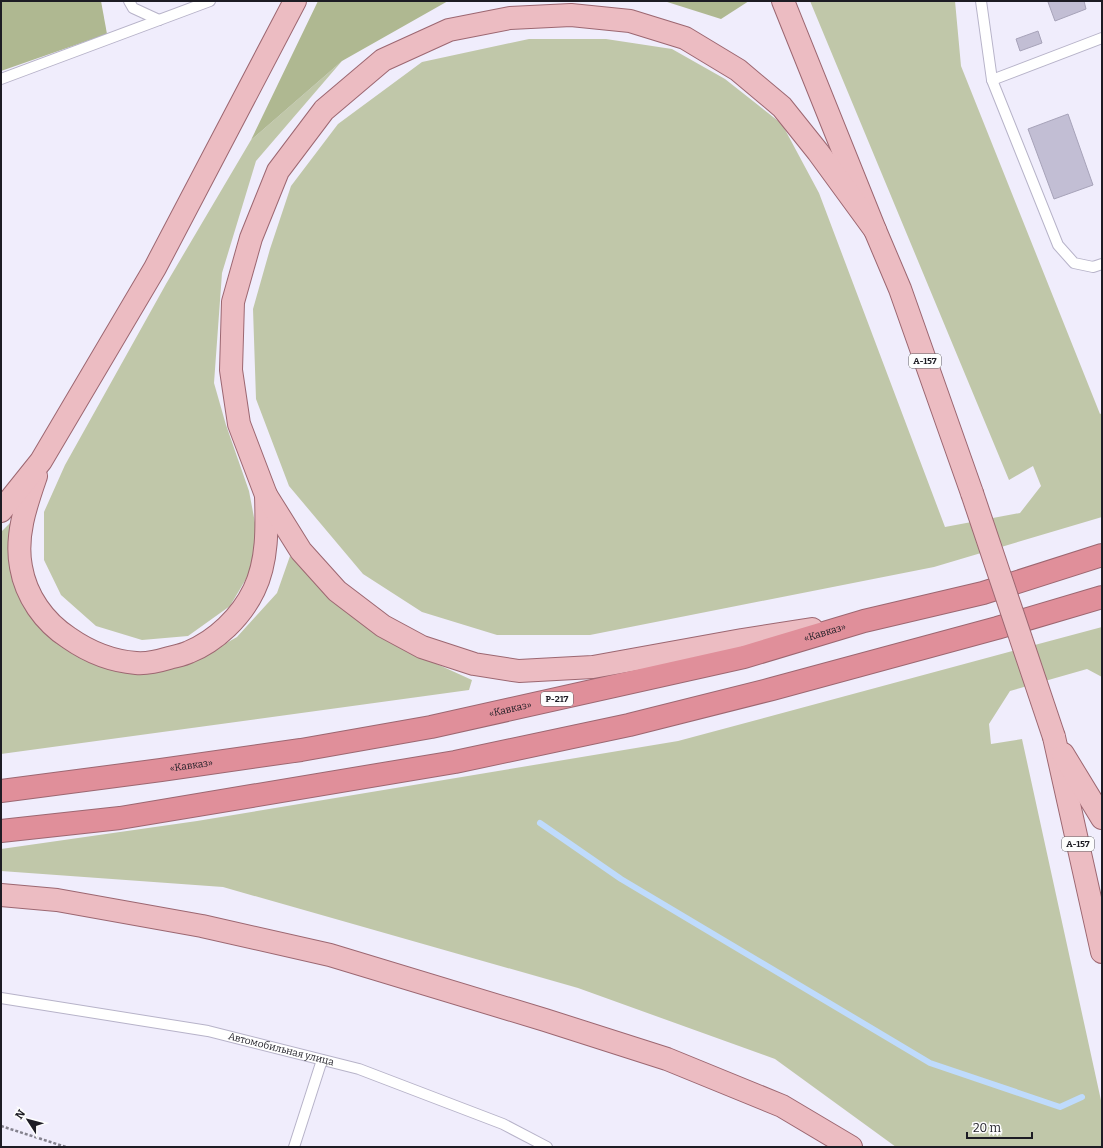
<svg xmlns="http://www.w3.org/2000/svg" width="1103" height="1148" font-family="Bitter,serif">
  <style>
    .green { fill: #c0c7a9 }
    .forest { fill: #afb891 }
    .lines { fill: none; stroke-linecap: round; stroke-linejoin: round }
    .stream { stroke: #bfdbfc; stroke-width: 6 }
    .building { fill: #c2bed4; stroke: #a7a3b9 }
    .lane-casing { stroke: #b7b3c9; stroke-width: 12 }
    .primary-casing { stroke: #9c6771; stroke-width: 24 }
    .highway-casing { stroke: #9c6771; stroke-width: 24 }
    .path { stroke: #84828e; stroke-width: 2.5; stroke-dasharray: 3 2; stroke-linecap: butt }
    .lane { stroke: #fff; stroke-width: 10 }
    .primary { stroke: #ecbcc2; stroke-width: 22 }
    .highway { stroke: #e08f9a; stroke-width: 22 }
    .primary-bridge-casing { stroke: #9c6771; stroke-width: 24; stroke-linecap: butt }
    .primary-bridge { stroke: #ecbcc2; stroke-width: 22 }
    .labels { text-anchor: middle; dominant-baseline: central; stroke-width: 3; stroke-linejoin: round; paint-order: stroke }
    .shield { fill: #fdfdfd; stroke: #606065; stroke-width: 1 }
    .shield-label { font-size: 9px; font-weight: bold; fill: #1d1c24 }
    .street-label { font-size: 10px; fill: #1d1c24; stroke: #fdfdfd }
  </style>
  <rect width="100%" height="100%" fill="#f0edfc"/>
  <g class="green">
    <polygon points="810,1 955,1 961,66 1100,414 1102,413 1102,517 934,567 590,635 497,635 422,612 363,574 289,486 256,399 253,309 270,249 291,186 338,124 422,62 529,39 606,39 672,49 725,79 782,124 819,193 945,527 1020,513 1041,486 1033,466 1009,480"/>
    <polygon points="342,61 256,161 222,273 214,383 226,425 249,491 256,528 253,567 230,606 188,636 142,640 96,626 61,595 44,560 44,512 65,465 166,284 251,140"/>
    <polygon points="12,521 59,642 191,663 237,637 277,593 290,556 326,595 395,645 472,680 469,690 1,754 1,532"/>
    <polygon points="1102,627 1102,677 1087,669 1010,691 989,724 991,744 1022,739 1102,1105 1102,1147 896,1147 775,1059 578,988 223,887 1,871 1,849 197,821 678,741"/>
  </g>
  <g class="forest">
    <polygon points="1,1 101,1 107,34 1,71"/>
    <polygon points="318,1 448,1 342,61 251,140"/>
    <polygon points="664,1 749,1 721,19"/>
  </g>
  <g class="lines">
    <polyline class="stream" points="540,823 621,879 930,1063 1060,1107 1082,1097"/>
  </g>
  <g class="building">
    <polygon points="1050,1 1084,1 1086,9 1055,21 1048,2"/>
    <polygon points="1038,31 1042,43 1020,51 1016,39"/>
    <polygon points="1068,114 1093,185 1054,199 1028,129"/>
  </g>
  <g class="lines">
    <defs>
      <g id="lane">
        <polyline points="129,1 133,8 159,20"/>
        <polyline points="981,1 992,80 1058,245 1074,263 1093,267 1102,264"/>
        <polyline points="1,79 210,1"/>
        <polyline points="992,80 1102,38"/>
        <path id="s1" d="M1 998 208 1031 359 1069 503 1124 547 1147"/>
        <polyline points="294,1147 322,1060"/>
      </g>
      <g id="primary">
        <polyline points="783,1 875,230 900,289 972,493"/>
        <path d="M36 476C26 505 15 536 21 567 26 596 44 622 69 638 89 652 111 661 136 663 147 664 159 661 169 658 176 656 183 655 189 652 216 641 241 617 254 590 268 561 267 527 266 495"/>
        <polyline points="1,511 41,461 155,268 295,1"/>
        <polyline points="812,629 742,640 593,667 519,671 474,664 422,647 383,626 337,591 301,551 266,495 239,424 231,370 233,302 251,238 278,171 324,110 383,60 449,30 510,18 571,15 630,21 685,38 738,70 782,107 818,152 875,230"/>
        <polyline points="1054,737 1102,952"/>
        <polyline points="1063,754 1102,818"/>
        <polyline points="1,895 57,900 202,926 330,955 545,1020 667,1059 782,1106 851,1147"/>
      </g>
      <g id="highway">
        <path id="s2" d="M1 791 161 770 301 750 431 727 744 657 864 621 983 593 1102 555"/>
        <polyline points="1,831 120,818 455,762 629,725 772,689 997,628 1102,597"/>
      </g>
    </defs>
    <use href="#lane" class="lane-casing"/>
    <use href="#primary" class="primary-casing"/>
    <use href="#highway" class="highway-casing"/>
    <polyline class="path" points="1,1126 66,1147"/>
    <use href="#lane" class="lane"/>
    <use href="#primary" class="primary"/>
    <use href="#highway" class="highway"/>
    <defs>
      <polyline id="primary-bridge" points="972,493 1054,737"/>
    </defs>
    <use href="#primary-bridge" class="primary-bridge-casing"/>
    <use href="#primary-bridge" class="primary-bridge"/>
  </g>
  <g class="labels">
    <g class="shield">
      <rect x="909" y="354" width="32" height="14" rx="3"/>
      <rect x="541" y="692" width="32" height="14" rx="3"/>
      <rect x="1062" y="837" width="32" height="14" rx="3"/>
    </g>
    <g class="shield-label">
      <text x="925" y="361">А-157</text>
      <text x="557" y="699">Р-217</text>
      <text x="1078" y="844">А-157</text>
    </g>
    <g class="street-label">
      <text stroke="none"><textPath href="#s2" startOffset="840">«Кавказ»</textPath></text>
      <text stroke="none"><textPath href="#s2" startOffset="516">«Кавказ»</textPath></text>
      <text stroke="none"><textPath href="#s2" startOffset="192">«Кавказ»</textPath></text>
      <text stroke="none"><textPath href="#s1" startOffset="285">Автомобильная улица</textPath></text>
    </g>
  </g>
  <rect width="1103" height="1148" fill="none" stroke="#1d1c24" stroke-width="4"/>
  <g transform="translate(28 1120) rotate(306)" stroke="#fdfdfd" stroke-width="3" paint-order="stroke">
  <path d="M0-3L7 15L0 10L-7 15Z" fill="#1d1c24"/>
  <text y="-6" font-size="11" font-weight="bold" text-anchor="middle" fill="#1d1c24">N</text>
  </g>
  <path d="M967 1132v6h65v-6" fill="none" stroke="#1d1c24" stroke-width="2"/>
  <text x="973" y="1132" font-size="12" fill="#1d1c24" stroke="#fdfdfd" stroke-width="3" paint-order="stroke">20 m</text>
</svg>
